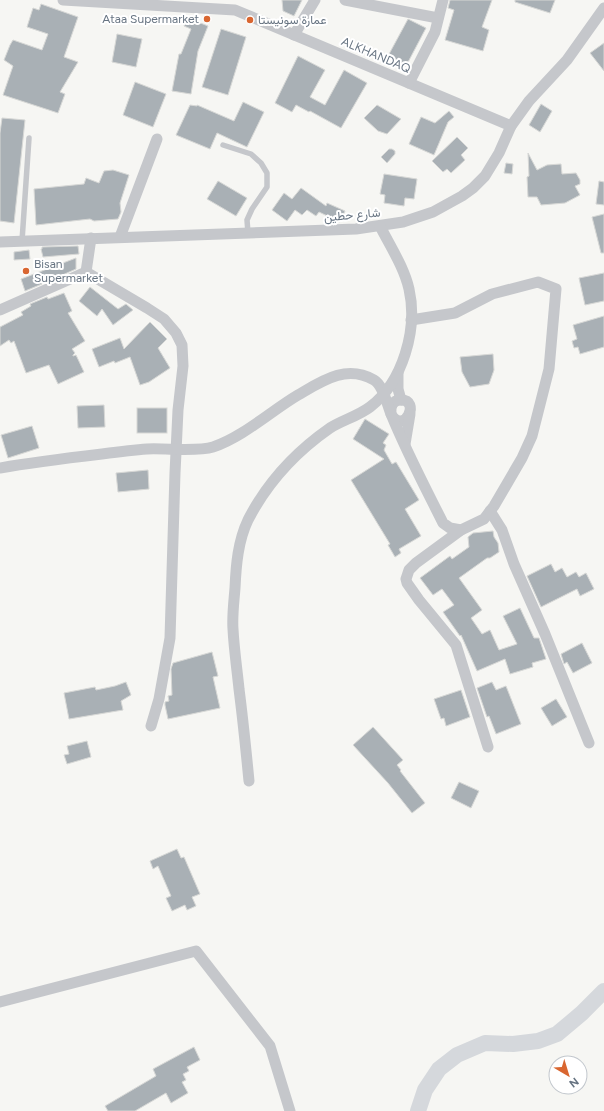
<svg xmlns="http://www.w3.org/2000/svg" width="604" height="1111" font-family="Figtree,Vazirmatn,sans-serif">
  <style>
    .building { fill: #a9b0b5; stroke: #d7d8d6 }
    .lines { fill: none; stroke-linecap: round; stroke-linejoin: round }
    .service { stroke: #c5c7cb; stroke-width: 5.5 }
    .minor { stroke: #c5c7cb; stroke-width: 11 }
    .secondary { stroke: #d5d8dc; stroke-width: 16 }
    .poi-dot { fill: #d96630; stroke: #fff; stroke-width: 1.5 }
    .labels { text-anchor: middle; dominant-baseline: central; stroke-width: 4; stroke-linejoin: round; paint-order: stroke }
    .poi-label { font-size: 12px; fill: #677482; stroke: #fff; text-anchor: start }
    .street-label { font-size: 12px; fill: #677482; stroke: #fff }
  </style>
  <rect width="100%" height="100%" fill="#f6f6f3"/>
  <g class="building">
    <polygon points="282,0 302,0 294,16 283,11"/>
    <polygon points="450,0 492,0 482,27 489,30 483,51 445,40 454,10 448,8"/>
    <polygon points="515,0 555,0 550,13 515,2"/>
    <polygon points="41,4 78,17 64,57 78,62 60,92 65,94 58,113 3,95 13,66 4,60 10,45 13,40 42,50 48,34 27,27 33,8 39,10"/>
    <polygon points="188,18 208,26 198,51 191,94 172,91 179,54 181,54 191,29 184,26"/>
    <polygon points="408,19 426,28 406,66 388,56"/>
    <polygon points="221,29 246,37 228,95 202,87"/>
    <polygon points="117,34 142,39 136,67 112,62"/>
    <polygon points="604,43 604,71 590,53"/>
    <polygon points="298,56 325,70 310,97 325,105 344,70 367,83 341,128 310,111 309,112 296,105 292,112 275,103"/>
    <polygon points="135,82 166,94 153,127 123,115"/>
    <polygon points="243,102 264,112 247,147 217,133 210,149 176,135 190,105 197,106 197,105 234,121"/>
    <polygon points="541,104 552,111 540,132 529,125"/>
    <polygon points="377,105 401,119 387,134 378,131 364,118"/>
    <polygon points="449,111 454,117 448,122 434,155 409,144 421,117 435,123"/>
    <polygon points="2,118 25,120 14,223 0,221 0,133"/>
    <polygon points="457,137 468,148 461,155 465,160 451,173 447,169 443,172 432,161"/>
    <polygon points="389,149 392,149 395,151 395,154 387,163 381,157"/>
    <polygon points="528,153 537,170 547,165 561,164 562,174 576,173 580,180 580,184 575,186 580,195 565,203 541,205 537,197 528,197 527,177 529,176"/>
    <polygon points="506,163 513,164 512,174 504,173"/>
    <polygon points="113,170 129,175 120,203 121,212 118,219 94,221 90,219 36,225 34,189 84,184 86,178 99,183 104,171"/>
    <polygon points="384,174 417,179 414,199 405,198 404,206 384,203 385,195 380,194"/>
    <polygon points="218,181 247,198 236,216 207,199"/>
    <polygon points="599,181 604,182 604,205 596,204"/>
    <polygon points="301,188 326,206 327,203 345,211 340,222 319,212 316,216 307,210 302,215 295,210 287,221 272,210 284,193 292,199"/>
    <polygon points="604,214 604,253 601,253 592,217"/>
    <polygon points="78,246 79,254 43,257 41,249 42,249 42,247"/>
    <polygon points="29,250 30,259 14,260 14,252"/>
    <polygon points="76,258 76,269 51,280 40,279 42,284 25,291 21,279"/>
    <polygon points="604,273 604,301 585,305 579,278"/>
    <polygon points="90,287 118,309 126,304 133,310 113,325 102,309 97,316 79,301"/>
    <polygon points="64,293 72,311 68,313 85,341 72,349 75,353 73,355 73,356 76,355 84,372 58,384 49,365 26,373 14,341 11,343 9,340 0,346 0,327 23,315 21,312 31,306 30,304 47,297 48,299"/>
    <polygon points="604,316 604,347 580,354 578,347 574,348 572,341 577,339 573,325"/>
    <polygon points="150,322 167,339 158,348 170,368 149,382 140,385 130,357 115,363 114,361 99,367 92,349 120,338 124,349"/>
    <polygon points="493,354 494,370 489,384 470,387 462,372 460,357"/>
    <polygon points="104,405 105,427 78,428 77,406"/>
    <rect x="137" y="408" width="30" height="25"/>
    <polygon points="365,419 389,434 383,443 386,445 384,450 392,464 396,462 419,500 405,509 421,536 399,549 401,553 395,557 388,545 390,544 351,480 384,459 353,439"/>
    <polygon points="32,426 39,448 8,458 1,435"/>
    <polygon points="148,470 149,489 118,492 116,473"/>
    <polygon points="493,531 494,537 498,543 499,552 490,558 487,558 459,578 482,610 471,618 482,634 490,630 499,650 517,644 503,616 520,608 534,638 539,638 546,659 532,663 533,667 510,674 505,659 477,671 461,635 460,636 443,612 454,605 442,589 433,595 420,578 450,556 452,559 469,547 468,537 473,533"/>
    <polygon points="551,564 555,572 562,568 567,577 576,572 579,577 586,573 594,589 580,596 577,589 541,607 527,576"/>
    <polygon points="582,643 592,663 573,673 567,662 564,664 561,654"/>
    <polygon points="212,652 218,676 213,677 220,708 168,719 165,705 165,702 169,701 168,696 172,695 171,669 173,663"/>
    <polygon points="126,682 131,695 121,701 123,710 69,719 64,693 95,687 96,690 115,686"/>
    <polygon points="492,682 496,690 506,686 521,724 496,734 489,716 487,717 477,688"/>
    <polygon points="461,690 470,717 446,726 444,718 441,719 434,699"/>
    <polygon points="556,699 567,717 552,726 541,708"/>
    <polygon points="373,727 403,760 397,765 401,770 400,771 425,803 412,813 388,783 353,745"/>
    <polygon points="87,741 91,757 67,764 64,755 69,754 67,746"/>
    <polygon points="459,782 479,791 471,808 451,798"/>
    <polygon points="177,849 181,858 184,857 200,894 192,897 196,906 187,910 185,905 172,911 166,898 171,896 158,866 153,869 150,861"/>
    <polygon points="194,1047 200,1060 187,1067 189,1071 183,1074 186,1080 182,1082 188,1093 171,1103 166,1093 135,1111 108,1111 105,1106 156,1076 153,1069"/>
  </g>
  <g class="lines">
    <g class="service">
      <polyline points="223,145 251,154 261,163 267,173 267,187 252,209 247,220 248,233"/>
      <polyline points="22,241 29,138"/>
    </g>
    <g class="minor">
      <polyline points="63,0 235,10 511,126"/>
      <polyline points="345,0 438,18"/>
      <polyline points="294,35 315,0"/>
      <polyline points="409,83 435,32 443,0"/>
      <polyline points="120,237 157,139"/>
      <polyline points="0,242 356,229 403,222 433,212 462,196 473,188 485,176 499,153 511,126 529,101 567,60 604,8"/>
      <polyline points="86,272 147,308 164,319 176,333 182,345 183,366 178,410 175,473 170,638 159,699 151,726"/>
      <polyline points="0,310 86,272 91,238"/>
      <polyline points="411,320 455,313 492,294 538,282 556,289 549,369 532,436 522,458 494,506 484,519 461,530 416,563 409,570 406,579 407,583 419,600 456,645 488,747"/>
      <polyline points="398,373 398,389 401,400"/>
      <path d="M391 413C390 407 393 400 400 400 422 399 404 436 391 414"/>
      <polyline points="405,444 410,414"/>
      <path d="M0 468C34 462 68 458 102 454 117 452 132 450 147 449 166 448 197 452 213 447 243 437 271 411 298 395 322 381 346 364 374 380 383 385 387 404 391 414 406 451 425 487 443 523L450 528 461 530"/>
      <polyline points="490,511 502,530 514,564 545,634 589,743"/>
      <path d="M249 781C246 750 243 720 239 689 237 669 234 649 233 629 232 616 234 601 235 588 236 565 238 541 248 520 267 483 297 451 330 428 343 420 358 416 370 407 403 382 418 329 409 289 404 267 390 246 380 226"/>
      <polyline points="0,1002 196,951 270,1046 290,1111"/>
    </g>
    <polyline class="secondary" points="418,1111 425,1090 439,1069 457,1055 485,1043 513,1044 538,1041 557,1034 582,1013 604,991"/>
  </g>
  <g class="poi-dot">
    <circle cx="207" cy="19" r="4"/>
    <circle cx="250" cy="20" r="4"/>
    <circle cx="26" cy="271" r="4"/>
  </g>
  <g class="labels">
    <g class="poi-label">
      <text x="199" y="19" text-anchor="end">Ataa Supermarket</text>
      <text x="258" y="20">عمارة سونيستا</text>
      <text x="34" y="264">Bisan<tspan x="34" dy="14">Supermarket</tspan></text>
    </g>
    <g class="street-label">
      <text transform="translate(376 55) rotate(23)">ALKHANDAQ</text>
      <text transform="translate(352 215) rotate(-5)">شارع حطين</text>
    </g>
  </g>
  <g transform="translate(568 1075) rotate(142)"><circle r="19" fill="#ffffff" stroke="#c2c7cd"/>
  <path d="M0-3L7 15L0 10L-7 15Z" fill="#d96630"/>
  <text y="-6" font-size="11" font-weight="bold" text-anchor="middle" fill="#677482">N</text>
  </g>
</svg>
